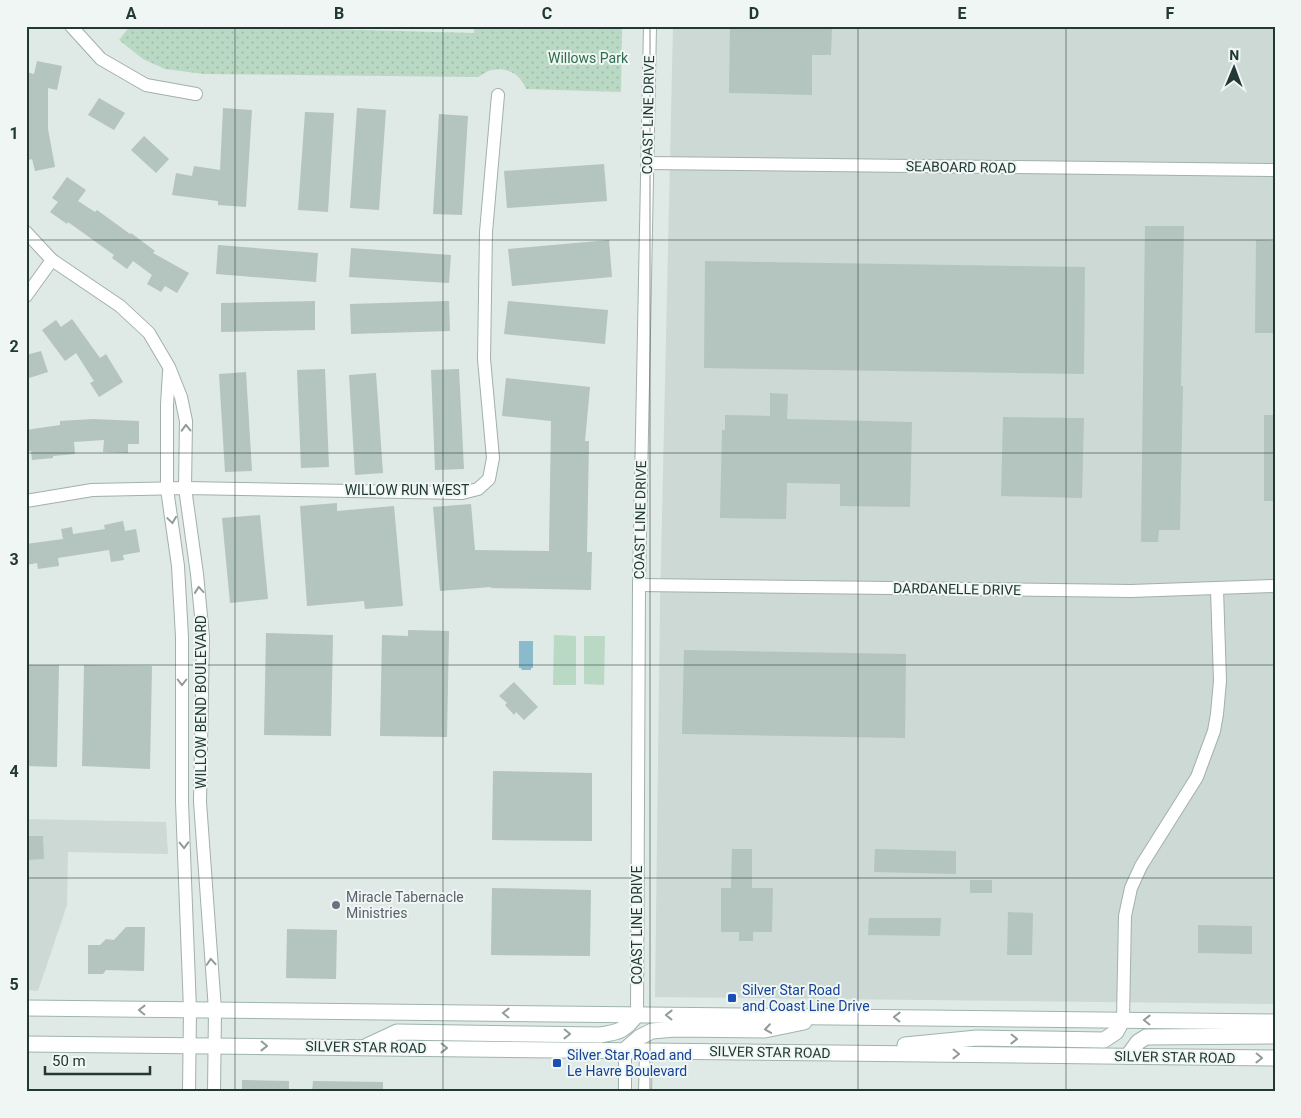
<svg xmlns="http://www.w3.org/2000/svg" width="1301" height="1118" font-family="Roboto,sans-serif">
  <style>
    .built { fill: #cdd9d4 }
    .grass { fill: url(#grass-dots) }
    .garden { fill: #b9d9c4 }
    .water { fill: #89bbcc }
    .building { fill: #b4c4bf }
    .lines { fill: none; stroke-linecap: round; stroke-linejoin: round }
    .street-casing { stroke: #a2b0ac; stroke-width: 14 }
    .secondary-casing { stroke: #9fb4ae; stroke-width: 17 }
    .street { stroke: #fff; stroke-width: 12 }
    .secondary { stroke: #fff; stroke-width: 15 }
    .oneway { stroke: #909c9a }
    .grid { fill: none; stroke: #213834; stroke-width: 1; stroke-opacity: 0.55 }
    .worship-dot { fill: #6b7280; stroke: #eff6f3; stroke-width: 2 }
    .transit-dot { fill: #1a4fb4; stroke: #eff6f3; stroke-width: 2 }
    .labels { text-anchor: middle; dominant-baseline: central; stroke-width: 4; stroke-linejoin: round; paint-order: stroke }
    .park-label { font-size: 14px; fill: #2e6c4b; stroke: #eff6f3 }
    .street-label { font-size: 14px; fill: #213834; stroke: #eff6f3 }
    .worship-label { font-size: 14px; fill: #5b616d; stroke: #eff6f3; text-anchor: start }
    .transit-label { font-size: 14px; fill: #164399; stroke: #eff6f3; text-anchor: start }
    .neatline { fill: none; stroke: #213834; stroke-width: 2 }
    .grid-label { font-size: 16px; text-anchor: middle; font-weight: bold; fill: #213834 }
  </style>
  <defs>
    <pattern id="grass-dots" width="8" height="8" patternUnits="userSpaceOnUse" patternTransform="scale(1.25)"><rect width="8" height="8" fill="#b9d9c4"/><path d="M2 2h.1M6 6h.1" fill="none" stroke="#9fbba9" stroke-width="1.8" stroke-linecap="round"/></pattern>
  </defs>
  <rect width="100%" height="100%" fill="#dfe9e5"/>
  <g class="built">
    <polygon points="673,26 1275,26 1275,1004 655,997 660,606"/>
    <polygon points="26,819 166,822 168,854 68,852 67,905 38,991 26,990"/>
  </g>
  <path class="grass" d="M130 26H219L474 33V26H622L621 92 526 89C521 75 508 67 493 70 488 70 482 75 478 77L204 74 165 69 143 59 119 40Z"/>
  <g class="garden">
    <polygon points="554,635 576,636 576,685 553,685"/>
    <polygon points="584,636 605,636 604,685 584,684"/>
  </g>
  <polygon class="water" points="519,641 533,641 533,668 531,668 531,670 522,670 521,668 519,668"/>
  <g class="building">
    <polygon points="730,26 832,26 831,55 812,55 812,95 729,93"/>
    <polygon points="37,61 62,66 57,90 48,88 48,129 55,167 35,171 32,159 26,161 26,72 34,74"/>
    <polygon points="99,98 125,113 114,130 88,115"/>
    <polygon points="223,108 252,110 246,207 218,205 218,201 172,195 176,173 192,176 194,166 220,170"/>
    <polygon points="357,108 386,110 379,210 350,208"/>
    <polygon points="305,112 334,113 328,212 298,210"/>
    <polygon points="439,114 468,116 462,215 433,214"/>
    <polygon points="144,136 169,159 156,173 131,150"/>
    <polygon points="604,164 607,201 507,208 504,171"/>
    <polygon points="67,177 86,190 78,201 95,212 97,210 130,234 131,233 155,251 153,253 189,273 177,293 165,286 161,292 147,284 152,275 133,261 127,269 112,258 114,255 68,222 67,224 50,212 58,202 52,198"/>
    <polygon points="1145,226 1184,226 1181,386 1183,386 1180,530 1159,530 1158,542 1141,542"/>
    <polygon points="609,240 612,277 512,286 508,249"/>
    <polygon points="1256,240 1275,241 1275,333 1255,333"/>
    <polygon points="218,245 318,253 316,282 216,274"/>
    <polygon points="351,248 451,255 449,283 349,277"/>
    <polygon points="705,261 1085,267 1084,374 704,368"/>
    <polygon points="315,301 315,330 221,332 221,303"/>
    <polygon points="449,301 450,331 351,334 350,304"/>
    <polygon points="508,301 608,310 605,344 504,334"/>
    <polygon points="72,319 100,358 106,354 123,382 99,397 90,383 94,381 76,353 65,361 42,330 56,320 61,327"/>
    <polygon points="41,351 48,372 26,379 26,355"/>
    <polygon points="325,369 329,467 301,468 297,370"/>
    <polygon points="459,369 464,469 435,470 431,370"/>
    <polygon points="246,372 252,471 225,472 219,374"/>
    <polygon points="376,373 383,473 355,475 349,375"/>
    <polygon points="506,378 590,387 585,441 589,441 587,552 592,552 591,590 491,588 491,587 440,591 433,507 471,504 475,550 549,551 551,421 502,416"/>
    <polygon points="770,393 788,394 787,419 912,422 910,507 840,506 840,484 787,483 786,519 720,518 722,430 725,430 725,415 770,416"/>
    <rect x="1264" y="415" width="11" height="86"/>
    <polygon points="1003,417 1084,418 1082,498 1001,496"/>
    <polygon points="93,419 139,421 139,444 128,444 128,453 103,452 104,440 74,442 75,454 53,456 53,458 32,460 31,451 26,451 26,430 60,425 60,421"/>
    <polygon points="337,503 337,511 394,506 403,606 365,609 364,601 307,606 300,506"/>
    <polygon points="260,515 268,599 230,603 222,518"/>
    <polygon points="123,521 125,531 136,529 140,552 123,555 124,560 111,562 109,550 58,558 59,566 38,569 37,563 26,565 26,544 63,539 61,529 72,527 73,534 105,529 104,525"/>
    <polygon points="408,630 449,631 447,737 380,736 382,635 408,636"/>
    <polygon points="266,633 333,635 331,736 264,735"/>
    <polygon points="684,650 906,654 905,738 682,734"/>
    <polygon points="26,665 59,665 57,767 26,766"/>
    <polygon points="84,665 152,666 150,769 82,766"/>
    <polygon points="514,682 538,707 524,720 516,712 514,715 505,705 507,703 499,696"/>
    <polygon points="493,771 592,773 592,841 492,840"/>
    <polygon points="26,836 43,836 44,859 26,860"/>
    <polygon points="732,849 752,849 752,888 773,888 772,932 753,932 753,941 739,941 739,932 721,932 721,888 731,888"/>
    <polygon points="875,849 956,851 956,874 874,872"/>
    <rect x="970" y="880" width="22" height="13"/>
    <polygon points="492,888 591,890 590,956 491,955"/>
    <polygon points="1008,912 1033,913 1032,955 1007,955"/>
    <polygon points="869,918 941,918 940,936 868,935"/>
    <polygon points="1198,925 1252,926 1252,954 1198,953"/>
    <polygon points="126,927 145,927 144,971 106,970 103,974 88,974 88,945 100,945 106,939 114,940"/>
    <polygon points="287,929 337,930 336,979 286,978"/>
    <polygon points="242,1080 289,1081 289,1092 242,1092"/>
    <polygon points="313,1081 383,1082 383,1092 312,1092"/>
  </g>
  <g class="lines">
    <defs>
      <g id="street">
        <polyline points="71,26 101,59 146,85 196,94"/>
        <polyline points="648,163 1275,170"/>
        <polyline points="26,232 52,260 120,306 149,333 169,367 181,397 186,421 185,488 197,574 203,637 200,802 215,1010 214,1092"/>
        <polyline points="26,296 52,260"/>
        <polyline points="169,372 167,405 167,489 178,566 182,637 182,802 190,1010 189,1092"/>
        <polyline points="26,501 92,490 185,488 462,493 478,489 489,479 493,458 484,359 486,232 498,95"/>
        <polyline points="639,585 1131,591 1275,586"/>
        <polyline points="637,1014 639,585 650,26"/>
        <polyline points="1123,1019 1125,916 1131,888 1141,866 1197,777 1214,731 1217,714 1220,681 1217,589"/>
        <polyline points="625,1092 625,1050"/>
        <polyline points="645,1092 646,1051"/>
      </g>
      <g id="secondary">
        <polyline points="26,1008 1275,1022"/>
        <polyline points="26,1044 1275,1058"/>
        <polyline points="905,1045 977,1038 1104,1040 1116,1032 1123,1019"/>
        <path d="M367 1046 397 1032 600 1035C619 1032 625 1031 637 1014"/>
        <polyline points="625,1050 640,1037 652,1031 675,1029 765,1030 804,1022"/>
        <polyline points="1128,1056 1138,1042 1146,1037 1275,1036"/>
      </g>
    </defs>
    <use href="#street" class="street-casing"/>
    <use href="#secondary" class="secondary-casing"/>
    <use href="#street" class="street"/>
    <use href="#secondary" class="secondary"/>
  </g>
  <defs><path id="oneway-chevron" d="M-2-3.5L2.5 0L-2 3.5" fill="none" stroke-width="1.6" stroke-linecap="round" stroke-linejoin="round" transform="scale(1.25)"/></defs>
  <g class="oneway">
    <use href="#oneway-chevron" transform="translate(186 428) rotate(-91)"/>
    <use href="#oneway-chevron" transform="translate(172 520) rotate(82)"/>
    <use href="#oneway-chevron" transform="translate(199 590) rotate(-95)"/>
    <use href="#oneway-chevron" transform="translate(182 682) rotate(90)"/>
    <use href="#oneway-chevron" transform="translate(184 845) rotate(88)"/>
    <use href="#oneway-chevron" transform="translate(211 962) rotate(-94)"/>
    <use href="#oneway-chevron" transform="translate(142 1010) rotate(-179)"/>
    <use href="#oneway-chevron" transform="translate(506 1013) rotate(-179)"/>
    <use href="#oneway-chevron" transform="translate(669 1015) rotate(-179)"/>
    <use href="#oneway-chevron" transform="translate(897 1017) rotate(-179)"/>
    <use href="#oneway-chevron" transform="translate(1147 1020) rotate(-179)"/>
    <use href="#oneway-chevron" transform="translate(768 1029) rotate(172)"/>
    <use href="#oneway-chevron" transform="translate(567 1034) rotate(1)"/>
    <use href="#oneway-chevron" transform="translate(1014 1039) rotate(1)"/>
    <use href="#oneway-chevron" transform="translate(264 1046) rotate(1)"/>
    <use href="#oneway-chevron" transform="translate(444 1048) rotate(1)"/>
    <use href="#oneway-chevron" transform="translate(956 1054) rotate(1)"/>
    <use href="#oneway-chevron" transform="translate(1259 1058) rotate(1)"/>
  </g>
  <path class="grid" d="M235 26V1092M443 26V1092M650 26V1092M858 26V1092M1066 26V1092M26 240H1275M26 453H1275M26 665H1275M26 878H1275"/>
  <circle class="worship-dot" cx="336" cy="905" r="5"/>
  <g class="transit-dot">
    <rect x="727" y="993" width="10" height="10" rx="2.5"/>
    <rect x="552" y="1058" width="10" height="10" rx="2.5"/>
  </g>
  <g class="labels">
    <g class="park-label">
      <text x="588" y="58">Willows Park</text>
    </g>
    <g class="street-label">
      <text transform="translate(648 115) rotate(-89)">COAST LINE DRIVE</text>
      <text transform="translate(961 167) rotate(1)">SEABOARD ROAD</text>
      <text x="407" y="490">WILLOW RUN WEST</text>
      <text transform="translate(640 520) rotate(-89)">COAST LINE DRIVE</text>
      <text transform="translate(957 589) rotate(1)">DARDANELLE DRIVE</text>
      <text transform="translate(201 702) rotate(-90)">WILLOW BEND BOULEVARD</text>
      <text transform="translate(637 925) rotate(-90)">COAST LINE DRIVE</text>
      <text transform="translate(366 1047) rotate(1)">SILVER STAR ROAD</text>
      <text transform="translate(770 1052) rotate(1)">SILVER STAR ROAD</text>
      <text transform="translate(1175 1057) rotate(1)">SILVER STAR ROAD</text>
    </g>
    <g class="worship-label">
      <text x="346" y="897">Miracle Tabernacle<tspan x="346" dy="16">Ministries</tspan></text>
    </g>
    <g class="transit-label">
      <text x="742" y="990">Silver Star Road<tspan x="742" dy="16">and Coast Line Drive</tspan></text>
      <text x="567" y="1055">Silver Star Road and<tspan x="567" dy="16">Le Havre Boulevard</tspan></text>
    </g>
  </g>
  <rect width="1301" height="1118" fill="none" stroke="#eff6f3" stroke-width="55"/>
  <g transform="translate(1234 68) rotate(1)" stroke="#eff6f3" stroke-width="4" paint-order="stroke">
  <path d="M0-4L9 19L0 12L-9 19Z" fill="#213834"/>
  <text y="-8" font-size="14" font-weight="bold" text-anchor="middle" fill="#213834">N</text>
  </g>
  <path d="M45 1066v8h105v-8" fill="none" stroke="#213834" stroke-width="2.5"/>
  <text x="52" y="1066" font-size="15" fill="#213834" stroke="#eff6f3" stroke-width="4" paint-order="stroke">50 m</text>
  <rect x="28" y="28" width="1246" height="1062" class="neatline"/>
  <g class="grid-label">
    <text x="131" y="19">A</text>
    <text x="339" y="19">B</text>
    <text x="547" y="19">C</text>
    <text x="754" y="19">D</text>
    <text x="962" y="19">E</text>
    <text x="1170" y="19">F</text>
    <text x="14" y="139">1</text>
    <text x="14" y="352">2</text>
    <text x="14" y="565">3</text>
    <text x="14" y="777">4</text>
    <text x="14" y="990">5</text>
  </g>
</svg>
